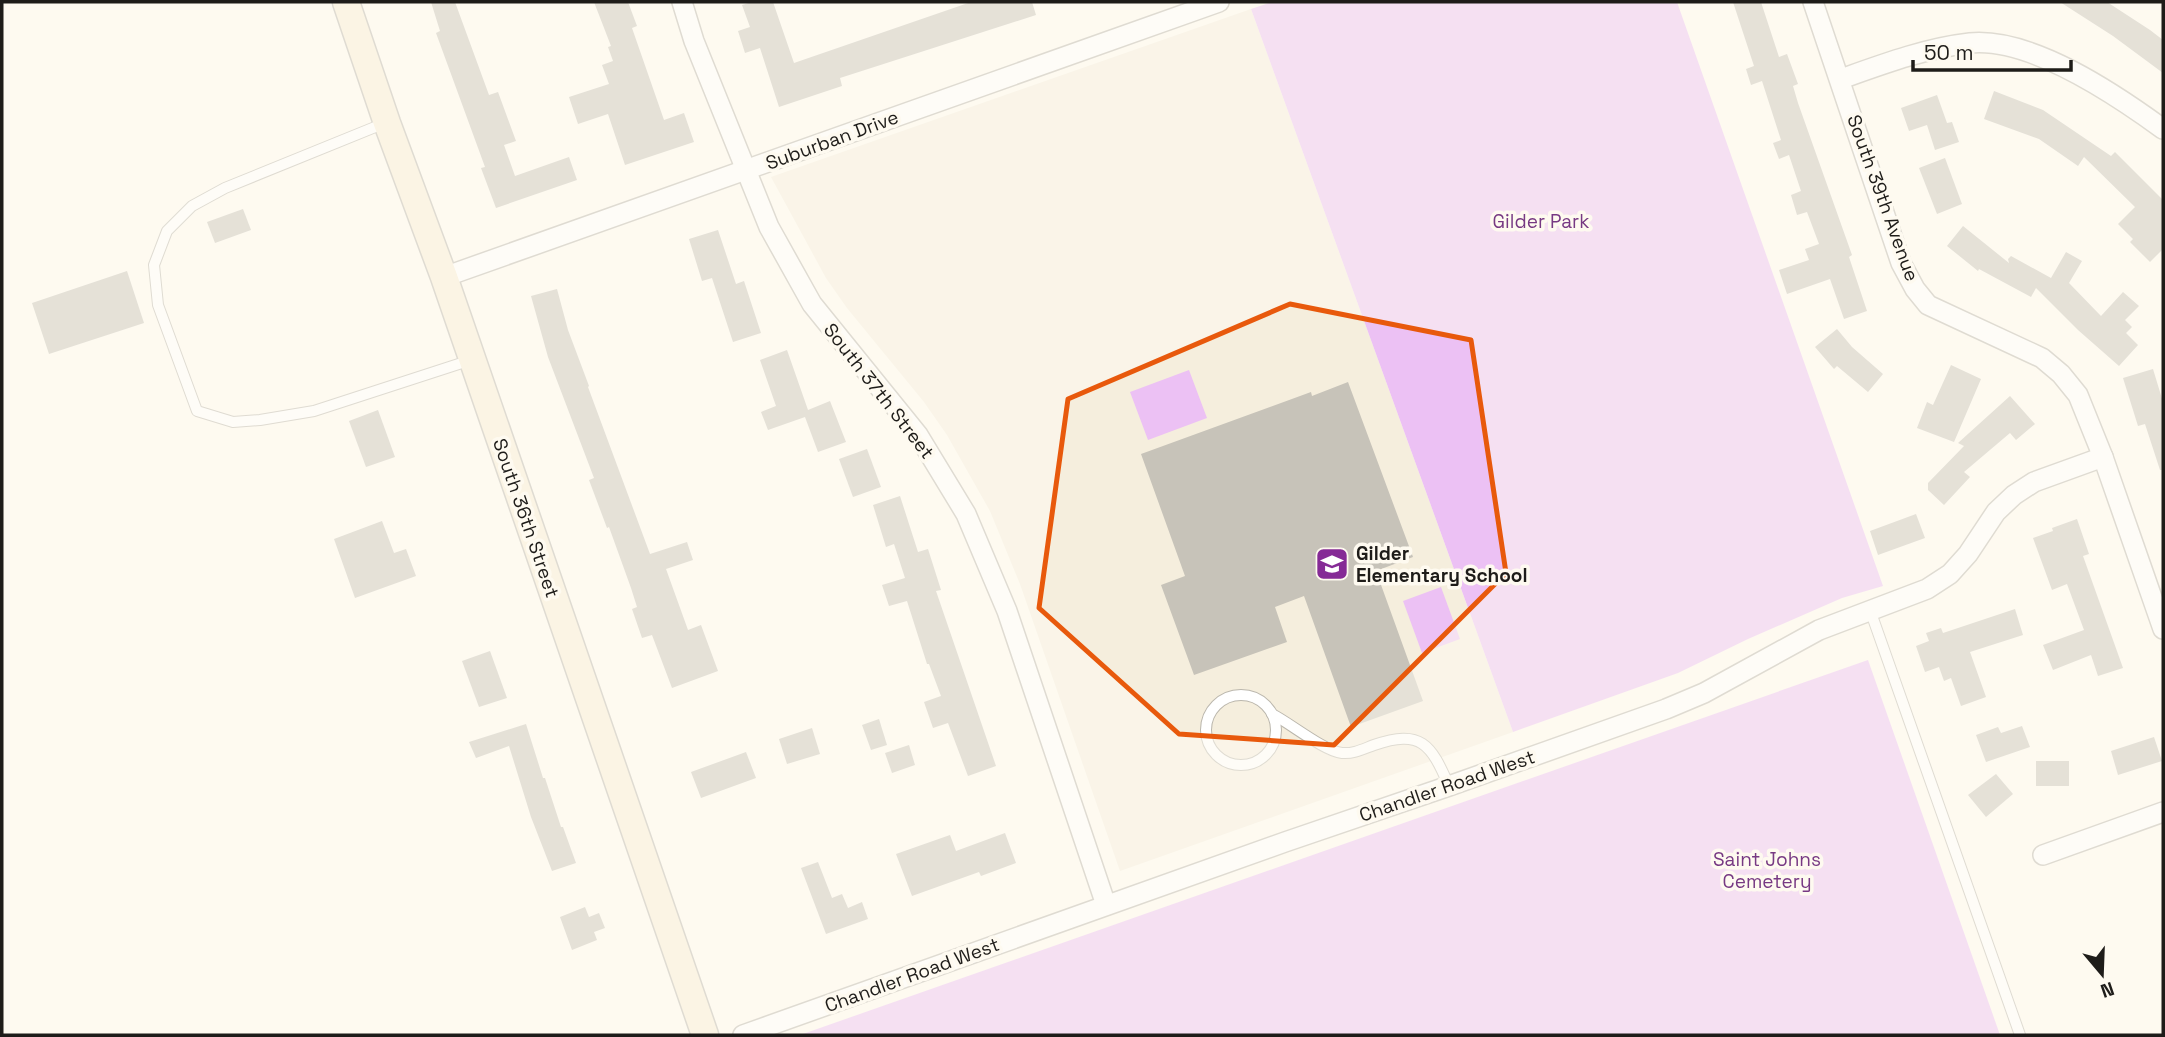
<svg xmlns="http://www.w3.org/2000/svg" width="2165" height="1037" font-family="'Space Grotesk',sans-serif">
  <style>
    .built { fill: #f5eedd }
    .green { fill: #ecc1f4 }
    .building { fill: #c7c3b9 }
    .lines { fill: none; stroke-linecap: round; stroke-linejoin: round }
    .service-casing { stroke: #bbb7ad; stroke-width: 12 }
    .minor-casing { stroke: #bbb7ad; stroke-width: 22 }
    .secondary-casing { stroke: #bbb7ad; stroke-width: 29 }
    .service { stroke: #fff; stroke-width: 10 }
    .minor { stroke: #fff; stroke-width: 19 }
    .secondary { stroke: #f8edd4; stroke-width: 26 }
    .marked { fill: none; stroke: #e8590c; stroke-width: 5; stroke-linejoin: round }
    .labels { text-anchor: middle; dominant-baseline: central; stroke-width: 7; stroke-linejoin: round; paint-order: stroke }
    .street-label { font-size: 19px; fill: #1e1c19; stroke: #fefaf0 }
    .park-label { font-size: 19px; fill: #773983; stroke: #fefaf0 }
    .poi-label { font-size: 19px; font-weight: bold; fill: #1e1c19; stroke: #fefaf0; text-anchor: start }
  </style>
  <rect width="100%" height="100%" fill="#fefaf0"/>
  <polygon class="built" points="1251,9 1513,732 1120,871 1020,584 990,511 947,435 924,402 847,308 826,278 771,177"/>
  <g class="green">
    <polygon points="1272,2 1677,2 1883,586 1842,598 1748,639 1678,673 1513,732 1251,9"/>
    <polygon points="1189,370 1207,418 1148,440 1130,392"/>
    <polygon points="1441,587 1460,639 1422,653 1403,601"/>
    <polygon points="1868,660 2000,1035 800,1035"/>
  </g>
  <g class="building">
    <polygon points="431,2 455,2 489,95 498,92 516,141 504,145 515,176 569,157 577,180 496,208 481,168 485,167 436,33 440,31"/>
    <polygon points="594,2 628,2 637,26 632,28 664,120 684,113 694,142 625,165 608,114 578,124 569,97 609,84 602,65 613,61 608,47 611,46"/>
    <polygon points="752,2 773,2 794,63 971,2 1032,2 1036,15 840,78 842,86 779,107 760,48 745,53 738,31 750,27 742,5"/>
    <polygon points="1733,2 1761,2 1779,57 1787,54 1798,84 1793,86 1798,103 1852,255 1849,257 1867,311 1844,319 1830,279 1787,294 1779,270 1809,260 1805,249 1819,244 1807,212 1797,215 1791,195 1801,191 1789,155 1779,159 1773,143 1781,140 1762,81 1751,85 1746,69 1754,66"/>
    <polygon points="2060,2 2107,2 2150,30 2163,40 2163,73 2113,36"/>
    <polygon points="1994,91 2043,110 2111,156 2115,152 2163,200 2163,249 2150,262 2130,242 2133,239 2118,224 2135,207 2084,157 2078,166 2039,139 1984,119"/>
    <polygon points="1937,95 1947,123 1952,122 1959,142 1935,150 1927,125 1909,131 1901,108"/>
    <polygon points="1945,158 1962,204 1937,214 1919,168"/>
    <polygon points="243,209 251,230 215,243 207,222"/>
    <polygon points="1963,226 2009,263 2008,259 2011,256 2051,278 2066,252 2082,261 2069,283 2101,316 2123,292 2139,306 2125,320 2132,327 2126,333 2138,345 2119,366 2078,330 2036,288 2031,297 1979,269 1978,271 1947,246"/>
    <polygon points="718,230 736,284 744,281 761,333 733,342 712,278 702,281 689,239"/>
    <polygon points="127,271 144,323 49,354 32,303"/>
    <polygon points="557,289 568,330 589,386 588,387 650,554 687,542 693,560 666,569 688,630 701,625 718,671 672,688 652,635 642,638 632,609 637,607 631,588 609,527 607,528 589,480 594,478 548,357 531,296"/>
    <polygon points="1837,329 1852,347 1883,374 1868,392 1837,366 1834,369 1815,347"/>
    <polygon points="787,350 808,410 830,401 846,442 818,452 805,417 768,430 761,412 776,406 760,360"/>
    <polygon points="1951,365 1981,379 1954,442 1917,428 1927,402 1933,405"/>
    <polygon points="2153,369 2163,402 2163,470 2160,470 2145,424 2138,426 2123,378"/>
    <polygon points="1348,382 1413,557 1376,571 1423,701 1351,727 1304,596 1275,607 1287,642 1194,675 1161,585 1185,576 1141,454 1311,392 1312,396"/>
    <polygon points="2010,396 2035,424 2016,440 2010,433 1964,472 1970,477 1944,505 1928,490 1928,483 1964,446 1958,443"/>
    <polygon points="378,410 395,457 366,467 349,421"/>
    <polygon points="867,449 881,487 853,497 839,459"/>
    <polygon points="900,496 918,552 928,549 941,590 936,591 996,766 968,776 948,723 933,728 924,702 941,696 929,664 927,664 907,601 889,606 882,585 905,578 894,544 886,547 873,505"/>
    <polygon points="1916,514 1925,538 1878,555 1870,531"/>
    <polygon points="2077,519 2089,554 2083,556 2123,668 2098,676 2091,655 2053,670 2043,645 2084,630 2067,584 2052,590 2033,538 2053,531 2052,528"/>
    <polygon points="382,521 394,553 406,549 416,576 355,598 334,539"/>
    <polygon points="2015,609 2023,635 1970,652 1986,697 1961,706 1951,678 1944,681 1939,667 1925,672 1916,646 1929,641 1926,633 1941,628 1943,633"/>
    <polygon points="490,651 507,698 479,707 462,661"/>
    <polygon points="879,719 887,745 871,750 862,725"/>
    <polygon points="526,724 543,778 545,778 561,827 563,827 576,863 552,871 531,817 509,746 476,758 469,742"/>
    <polygon points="2022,726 2030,747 1986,762 1976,735 1998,727 2001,733"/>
    <polygon points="812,728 820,754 787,764 779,739"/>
    <polygon points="2154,737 2162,761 2118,775 2111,751"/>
    <polygon points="909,745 915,765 892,773 885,753"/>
    <polygon points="746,752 756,778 701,798 691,772"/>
    <rect x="2036" y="761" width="33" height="25"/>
    <polygon points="1996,774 2013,794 1986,817 1968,795"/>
    <polygon points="1005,833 1016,863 981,876 979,872 912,896 896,854 950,835 956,851"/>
    <polygon points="818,862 832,898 842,894 848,908 862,902 868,919 826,934 801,868"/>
    <polygon points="585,907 589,917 599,913 605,928 594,932 597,940 572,950 560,917"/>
  </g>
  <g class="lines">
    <defs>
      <g id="service">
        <polyline points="385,123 225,188 192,206 167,231 154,265 158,305 197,411 233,422 260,420 314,411 471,360"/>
        <polyline points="1870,610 2020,1035"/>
        <circle cx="1241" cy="730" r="35"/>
        <path d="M1272 714C1290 723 1324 751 1342 753 1354 754 1363 749 1374 745 1421 729 1431 744 1449 786"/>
      </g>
      <g id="minor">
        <polyline points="682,2 694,41 769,227 812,304 918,435 966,514 1007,611 1106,905"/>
        <polyline points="1813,2 1901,263 1915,289 1928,305 2042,358 2061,374 2078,395 2103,457 2163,629"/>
        <path d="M1841 79C1883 64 1926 48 1970 43 2031 37 2115 94 2163 129"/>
        <polyline points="444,277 1219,2"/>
        <polyline points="2043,855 2163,812"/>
        <polyline points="743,1035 1285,842 1449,786 1666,709 1704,693 1819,630 1927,589 1950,574 1968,554 1996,512 2014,495 2034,482 2103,457"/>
      </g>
      <polyline id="secondary" points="346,2 387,123 444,277 705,1035"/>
    </defs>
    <use href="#service" class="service-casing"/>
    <use href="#minor" class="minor-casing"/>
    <use href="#secondary" class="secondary-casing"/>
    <use href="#service" class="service"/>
    <use href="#minor" class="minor"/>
    <use href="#secondary" class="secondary"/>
  </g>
  <path d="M0 0H2165V1037H0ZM1290 304 1471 340 1506 573 1334 745 1179 734 1039 608 1068 399Z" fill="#fefaf0" fill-opacity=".55" fill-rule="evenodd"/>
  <path class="marked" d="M1290 304 1471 340 1506 573 1334 745 1179 734 1039 608 1068 399Z"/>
  <defs>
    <symbol id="school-square" viewBox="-11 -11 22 22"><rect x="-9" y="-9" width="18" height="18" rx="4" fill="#852a96" stroke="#fefaf0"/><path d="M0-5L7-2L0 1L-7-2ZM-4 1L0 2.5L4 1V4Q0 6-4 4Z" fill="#fff"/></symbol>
  </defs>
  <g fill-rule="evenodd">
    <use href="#school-square" x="1313" y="545" width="38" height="38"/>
  </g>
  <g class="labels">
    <g class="street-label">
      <text transform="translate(832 140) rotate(-20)">Suburban Drive</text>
      <text transform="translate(1883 198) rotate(70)">South 39th Avenue</text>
      <text transform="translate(879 391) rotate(52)">South 37th Street</text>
      <text transform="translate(526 518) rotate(71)">South 36th Street</text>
      <text transform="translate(1447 786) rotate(-19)">Chandler Road West</text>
      <text transform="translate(912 975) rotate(-20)">Chandler Road West</text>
    </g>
    <g class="park-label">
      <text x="1541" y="221">Gilder Park</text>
      <text x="1767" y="859">Saint Johns<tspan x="1767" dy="22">Cemetery</tspan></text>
    </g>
    <g class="poi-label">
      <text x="1356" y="553">Gilder<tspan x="1356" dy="22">Elementary School</tspan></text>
    </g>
  </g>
  <rect width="2165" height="1037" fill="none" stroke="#1e1c19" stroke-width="7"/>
  <g transform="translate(2102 974) rotate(161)" stroke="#fefaf0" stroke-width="5" paint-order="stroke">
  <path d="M0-5L12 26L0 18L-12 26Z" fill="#1e1c19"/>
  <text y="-10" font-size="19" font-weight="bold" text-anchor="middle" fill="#1e1c19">N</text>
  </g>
  <path d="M1913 60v10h158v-10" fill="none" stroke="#1e1c19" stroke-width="3.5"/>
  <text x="1924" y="60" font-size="21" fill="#1e1c19" stroke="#fefaf0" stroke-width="5" paint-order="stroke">50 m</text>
</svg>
